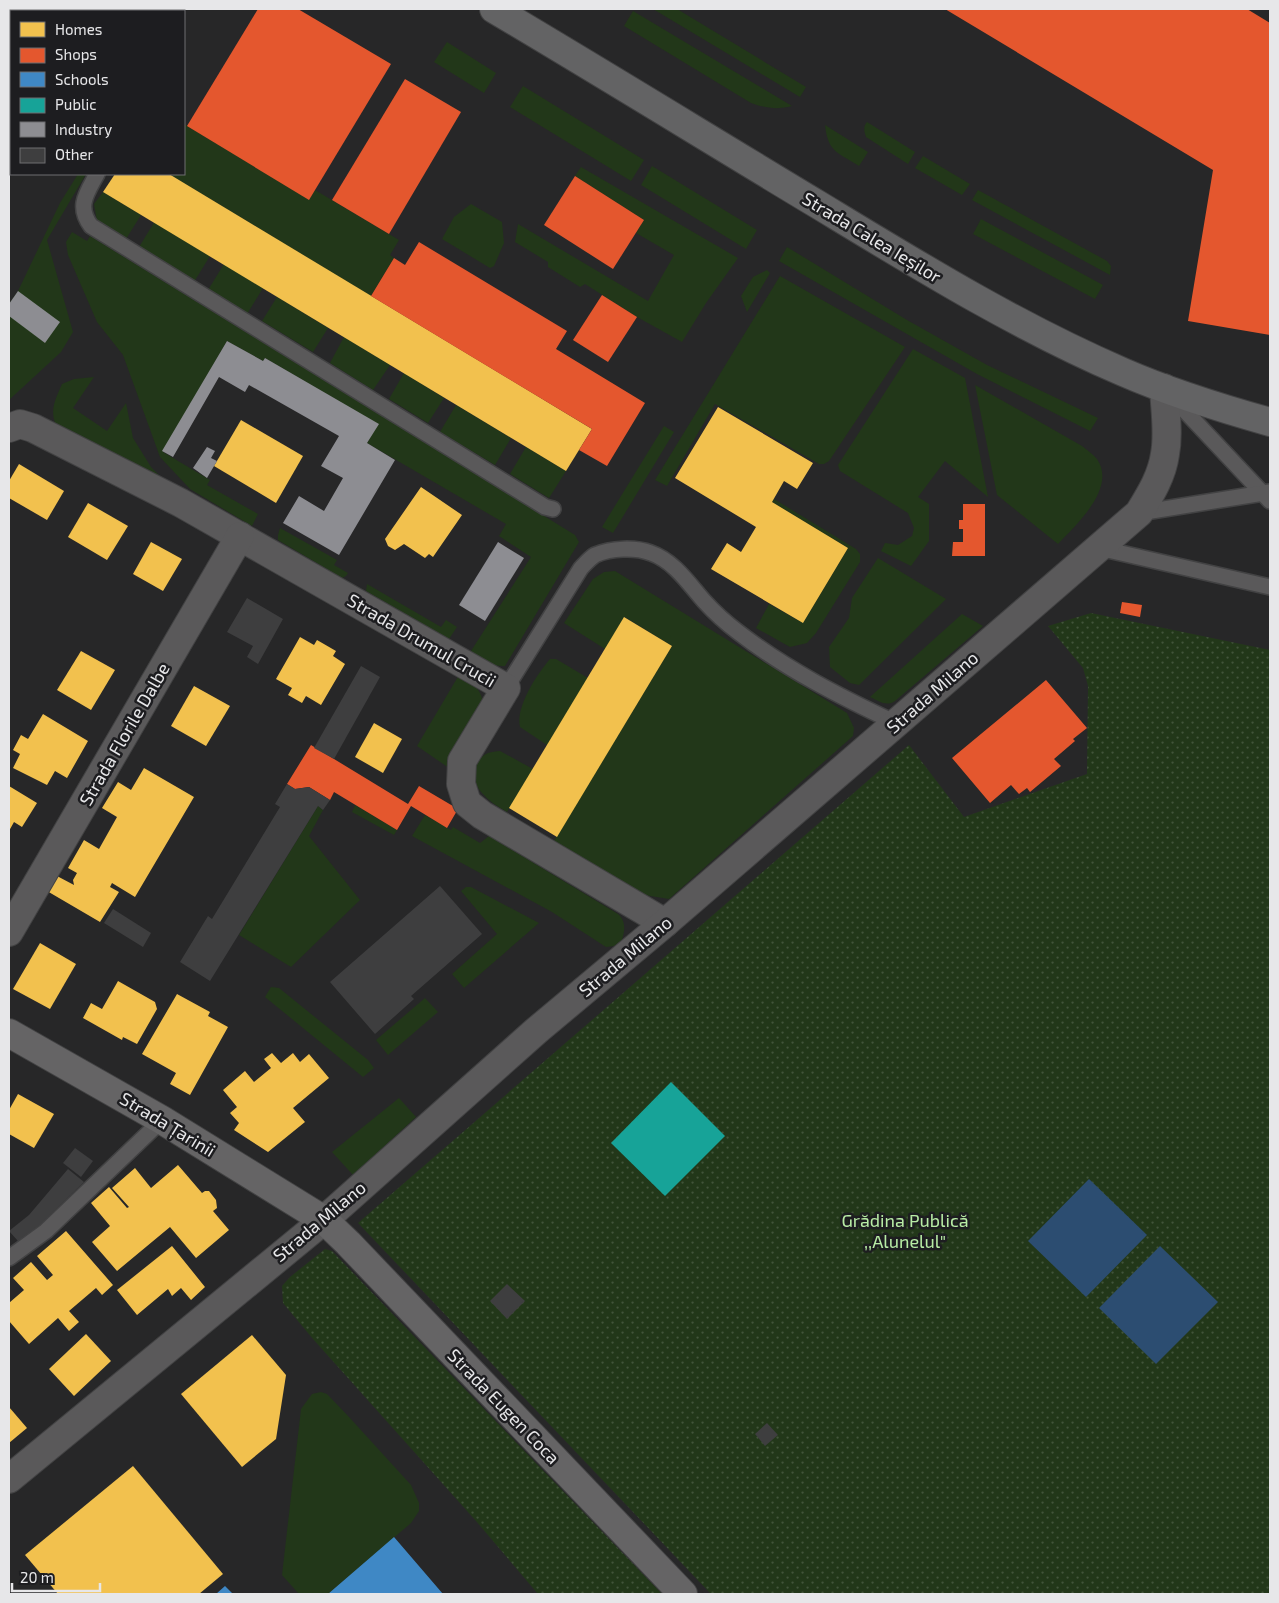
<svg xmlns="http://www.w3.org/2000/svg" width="1279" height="1603" font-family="'Exo 2',sans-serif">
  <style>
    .park { fill: url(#park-dots) }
    .garden { fill: #223719 }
    .water { fill: #2c4d71 }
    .homes { fill: #f2c14e }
    .shops { fill: #e4572e }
    .schools { fill: #3f88c5 }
    .public { fill: #17a398 }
    .industry { fill: #8d8d92 }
    .building { fill: #3e3e3f }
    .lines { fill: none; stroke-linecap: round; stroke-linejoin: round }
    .lane-casing { stroke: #424243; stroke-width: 18 }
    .street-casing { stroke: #424243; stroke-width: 30 }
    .secondary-casing { stroke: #424243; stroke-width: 30 }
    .primary-casing { stroke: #424243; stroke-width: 30 }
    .lane { stroke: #5a595a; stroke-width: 15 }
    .street { stroke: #5a595a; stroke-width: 28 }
    .secondary { stroke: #656465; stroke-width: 28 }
    .primary { stroke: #636364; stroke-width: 28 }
    .labels { text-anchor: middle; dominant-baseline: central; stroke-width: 5; stroke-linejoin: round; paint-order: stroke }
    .street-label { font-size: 18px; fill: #e7e7e9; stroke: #1d1d20 }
    .park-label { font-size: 18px; fill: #b8eca5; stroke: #1d1d20 }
  </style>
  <defs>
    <pattern id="park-dots" width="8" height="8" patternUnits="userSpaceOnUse" patternTransform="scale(1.25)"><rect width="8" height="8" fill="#223719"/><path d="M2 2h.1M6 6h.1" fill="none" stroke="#42543a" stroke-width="1.8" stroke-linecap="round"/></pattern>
  </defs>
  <rect width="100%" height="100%" fill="#272728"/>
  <g class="park">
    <polygon points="1091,613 1270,650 1270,1594 711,1594 358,1223 909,745 964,817 1087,774 1088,686 1083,668 1048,626"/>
    <polygon points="325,1249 332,1251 662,1594 538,1594 476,1521 313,1339 283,1303 282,1286 290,1277"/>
  </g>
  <g class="garden">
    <polygon points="653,9 677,9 806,87 800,97"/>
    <path d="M633 11 792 106C777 110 765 108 751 103L624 26Z"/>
    <polygon points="447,42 496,73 484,93 434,62"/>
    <polygon points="523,86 644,160 631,181 510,107"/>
    <path d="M867 122 915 152 908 164 866 137C864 131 863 127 867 122Z"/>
    <polygon points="184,124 309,199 315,190 399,240 390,255 394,258 371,296 169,174 184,174"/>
    <path d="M825 125 868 152 859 166C837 152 828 152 825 125Z"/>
    <polygon points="923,156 970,184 962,195 915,168"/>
    <polygon points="652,166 757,230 746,249 641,185"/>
    <polygon points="581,167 738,258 706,303 682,342 637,317 585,284 580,287 548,267 548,262 515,242 518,224 648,301 674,255 636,233 644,220 575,176"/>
    <polygon points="78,174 86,174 47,240 73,332 61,352 9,400 9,304 18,291 60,203"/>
    <polygon points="978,190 1107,261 1111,266 1110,275 972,200"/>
    <polygon points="103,192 141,215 126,239 97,221 94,204"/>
    <polygon points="471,204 502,222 504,243 494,266 490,268 442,239 454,217"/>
    <polygon points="981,219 1103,285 1095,299 973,234"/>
    <polygon points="155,221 210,256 194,282 139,247"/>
    <path d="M72 232 87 241 90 236 575 535 579 542 505 666C493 667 480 660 471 651L531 557 499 536 506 524 367 443 378 424 265 358 263 361 227 341 163 452 210 480 207 485 258 514 252 526 190 489 160 457 123 355 97 322 68 255 66 242Z"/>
    <polygon points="787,247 907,320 987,365 1098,418 1090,431 977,374 779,261"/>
    <polygon points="224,264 263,288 247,314 208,290"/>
    <polygon points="767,270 770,273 747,312 741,296 753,277"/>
    <polygon points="780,276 905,347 829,461 824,464 819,464 715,404 667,486 655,480"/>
    <polygon points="277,297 328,328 313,352 262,321"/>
    <polygon points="344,337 390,365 373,390 330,363"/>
    <polygon points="913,349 965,378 988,497 945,461 918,497 929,504 929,541 911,566 881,551 885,543 898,545 912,536 914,528 908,513 840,471 838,465"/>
    <polygon points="404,373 444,398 428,423 389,399"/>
    <path d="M94 377 73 408 107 431 126 403 133 438 151 467 160 476 110 452 55 423C50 408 56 398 62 384L74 379Z"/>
    <path d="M975 385 1082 446C1087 450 1093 454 1097 459 1117 488 1076 525 1058 544L997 495Z"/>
    <polygon points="456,405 511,438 495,465 440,432"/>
    <polygon points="664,426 674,432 613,533 602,527"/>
    <polygon points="526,447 566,471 549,498 510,474"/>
    <polygon points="774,499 856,549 860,554 860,562 816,633 807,643 790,647 756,628 769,604 803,623 848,548 772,502"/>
    <polygon points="280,528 337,560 334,565 348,573 346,576 342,578 278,540 278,535"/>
    <polygon points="878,558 946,599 859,685 850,683 830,667 829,647 849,618 852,598"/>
    <polygon points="615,571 847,713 854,728 853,736 669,899 644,895 554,841 672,646 625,617 605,649 564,623 593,579 604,572"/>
    <polygon points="367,584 441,627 446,620 457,627 449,639 366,591"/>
    <path d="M962 614 983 626 895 701C886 707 879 701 870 697Z"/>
    <path d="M550 659H556L588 678 547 745 520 727C515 707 537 674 550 659Z"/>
    <path d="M459 675C472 683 480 687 483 702L449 768 417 746Z"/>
    <path d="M500 751 533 769 507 812C498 807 489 801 482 793 471 781 472 760 488 753 492 752 496 751 500 751Z"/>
    <polygon points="355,805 397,830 394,835 352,812"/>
    <polygon points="318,806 323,810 309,836 360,900 291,967 239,935"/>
    <path d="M425 815 451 830 453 827 480 843 489 836 618 914C626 921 625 930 622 940L614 946 606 947 552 912 412 836Z"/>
    <polygon points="466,887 471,887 539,923 464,988 452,974 497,934 461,891"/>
    <polygon points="271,987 279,988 368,1060 374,1068 363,1077 265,997"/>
    <polygon points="425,998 438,1012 388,1055 376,1040"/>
    <polygon points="399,1098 416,1117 353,1175 332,1152"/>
    <polygon points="321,1392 327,1394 349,1417 411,1485 419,1503 419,1511 411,1523 328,1594 299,1594 282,1575 301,1409 312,1394"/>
  </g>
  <g class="water">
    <polygon points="1089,1179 1147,1235 1086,1297 1028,1241"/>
    <polygon points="1160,1246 1218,1302 1156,1364 1099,1308"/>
  </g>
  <g class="homes">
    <polygon points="9,9 39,9 43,11 11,11 11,55 9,53"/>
    <polygon points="115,174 169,174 592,429 566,471 103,192"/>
    <polygon points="718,407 813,463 797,489 784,481 772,502 848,548 803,623 711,569 727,543 741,552 756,527 675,478"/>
    <polygon points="241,420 303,456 276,503 214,466"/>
    <polygon points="19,464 64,491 47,520 9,498 9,481"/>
    <polygon points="421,487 462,515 433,557 429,554 425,558 404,544 395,550 388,546 385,539"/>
    <polygon points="88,503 128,526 107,560 68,537"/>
    <polygon points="151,542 182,559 163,591 133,574"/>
    <polygon points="624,617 672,646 557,837 509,808"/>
    <polygon points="300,637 314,645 317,640 336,651 333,656 345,664 321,705 306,696 302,703 288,695 292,688 276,679"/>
    <polygon points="81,651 115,670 91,710 57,690"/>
    <polygon points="194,686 230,706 206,746 171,726"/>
    <polygon points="43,714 88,741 67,778 55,771 47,785 13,768 20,754 13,750 21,735 28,739"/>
    <polygon points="374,723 402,739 383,773 355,757"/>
    <polygon points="144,768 194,797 135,897 112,883 110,887 119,892 100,922 47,891 57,876 74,885 73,880 77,873 68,868 84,840 99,849 117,817 102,808 118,782 131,790"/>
    <polygon points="9,786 37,803 22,827 14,822 9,831"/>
    <polygon points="40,943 76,964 50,1009 13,989"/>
    <polygon points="118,981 155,1002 157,1009 137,1044 123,1037 122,1040 83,1018 91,1003 102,1009"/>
    <polygon points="177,994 210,1012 208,1016 228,1027 190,1095 170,1084 176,1073 142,1054"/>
    <polygon points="272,1053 281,1063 293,1053 300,1062 309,1054 329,1078 293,1108 305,1122 268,1152 234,1130 239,1123 230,1113 237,1107 223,1090 245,1071 254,1082 271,1068 264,1059"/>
    <polygon points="18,1094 54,1114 34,1148 9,1134 9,1110"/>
    <polygon points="178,1165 202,1193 205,1191 209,1191 216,1200 217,1208 213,1211 229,1230 196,1258 170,1227 117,1271 92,1242 110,1226 91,1203 109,1187 127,1208 129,1207 112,1188 135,1168 151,1188"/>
    <polygon points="66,1231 113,1285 102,1295 96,1288 69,1311 79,1322 69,1331 58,1318 29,1344 9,1321 9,1303 24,1290 13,1278 31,1262 47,1280 53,1275 37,1256"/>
    <polygon points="172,1246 205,1287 191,1300 181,1288 172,1296 168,1289 137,1315 117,1290"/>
    <polygon points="86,1334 111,1361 74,1396 49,1369"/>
    <polygon points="252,1335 286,1375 276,1439 242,1467 181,1394"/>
    <polygon points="9,1407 27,1428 9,1443"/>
    <polygon points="133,1466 223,1574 199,1594 58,1594 25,1555"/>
  </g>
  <g class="shops">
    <polygon points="64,9 118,9 122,11 62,11"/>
    <polygon points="258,9 298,9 391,64 309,200 187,126"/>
    <polygon points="945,9 1247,9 1270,23 1270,335 1188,321 1213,170"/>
    <polygon points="405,79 461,112 389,234 332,200"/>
    <polygon points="575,176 644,220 613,269 544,225"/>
    <polygon points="419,242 567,331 556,349 645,403 607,466 579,450 592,429 371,296 394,258 405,265"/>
    <polygon points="602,295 637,317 608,362 573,340"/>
    <polygon points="963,504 985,504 985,556 952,556 953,542 963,542 963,529 959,529 959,520 963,520"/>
    <polygon points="1122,602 1142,605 1140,617 1120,613"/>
    <polygon points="1046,680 1087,728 1073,739 1075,741 1054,759 1061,766 1030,792 1027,788 1019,794 1011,785 990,803 952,758"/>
    <polygon points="311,745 408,804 419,786 458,809 447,828 411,806 397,830 334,792 330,800 309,787 295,789 287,784"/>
  </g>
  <g class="schools">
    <polygon points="394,1537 443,1594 328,1594 379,1550"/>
    <polygon points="225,1586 233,1594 216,1594"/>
  </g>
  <polygon class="public" points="671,1082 725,1136 665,1196 611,1143"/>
  <g class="industry">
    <polygon points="18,291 60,322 45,343 9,316 9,304"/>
    <polygon points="227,341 263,361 265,358 379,424 367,443 395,460 339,555 283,523 299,496 324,511 343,478 321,466 339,436 249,385 245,392 219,377 173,457 162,451"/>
    <polygon points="207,447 215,451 211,458 217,461 207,478 193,468"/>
    <polygon points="498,542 524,558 485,621 459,605"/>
  </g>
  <g class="building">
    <polygon points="247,598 283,619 258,664 247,657 253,646 227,632"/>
    <polygon points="361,666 380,677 334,759 314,748"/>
    <polygon points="287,784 295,789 309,787 330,800 323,810 318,806 210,981 180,962 208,916 212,919 280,807 275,804"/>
    <polygon points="440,886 482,934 411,996 414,999 375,1034 330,982"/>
    <polygon points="113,909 151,933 143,947 104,923"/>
    <polygon points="75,1148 93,1161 81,1177 63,1163"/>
    <polygon points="68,1169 84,1182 41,1224 18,1241 9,1231 29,1215"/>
    <polygon points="507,1284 525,1301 507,1319 490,1301"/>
    <polygon points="767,1423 778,1435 765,1446 755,1434"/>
  </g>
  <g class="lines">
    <defs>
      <g id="lane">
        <polyline points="171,11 172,9"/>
        <polyline points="9,91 11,93"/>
        <path d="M97 174C87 193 76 206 91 226L545 507 553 509"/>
        <polyline points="1172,397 1270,501"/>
        <polyline points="1139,513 1270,492"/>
        <polyline points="1099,548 1270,587"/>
        <path d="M506 688 581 568C585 564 590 558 595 555 611 548 635 547 651 553 674 561 689 584 704 601 714 612 726 623 738 632 787 670 841 697 896 723"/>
        <polyline points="9,1258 46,1231 162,1120"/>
      </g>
      <g id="street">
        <polyline points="9,428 20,424 33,428 181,503 506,688 462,761 461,784 467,803 482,815 665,923"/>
        <polyline points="9,932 240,536"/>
        <path d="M9 1479 324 1220 536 1031 665 923 1139 513C1150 495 1162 476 1165 454 1169 433 1165 410 1164 388"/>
      </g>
      <polyline id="secondary" points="9,1033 162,1120 324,1220 348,1243 683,1594"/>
      <path id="primary" d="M494 9C602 73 709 139 817 204 916 264 1016 326 1123 372 1171 393 1220 408 1270 422"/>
    </defs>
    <use href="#lane" class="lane-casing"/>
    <use href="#street" class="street-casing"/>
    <use href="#secondary" class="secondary-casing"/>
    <use href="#primary" class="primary-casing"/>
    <use href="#lane" class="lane"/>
    <use href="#street" class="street"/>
    <use href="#secondary" class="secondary"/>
    <use href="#primary" class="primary"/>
  </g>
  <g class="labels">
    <g class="street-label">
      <text transform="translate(872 237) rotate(31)">Strada Calea Ieșilor</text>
      <text transform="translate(422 640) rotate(30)">Strada Drumul Crucii</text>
      <text transform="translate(932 692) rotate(-41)">Strada Milano</text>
      <text transform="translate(124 734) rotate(-60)">Strada Florile Dalbe</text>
      <text transform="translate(625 956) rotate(-40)">Strada Milano</text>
      <text transform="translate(168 1124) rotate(31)">Strada Țarinii</text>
      <text transform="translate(319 1221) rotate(-40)">Strada Milano</text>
      <text transform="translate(504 1406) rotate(46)">Strada Eugen Coca</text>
    </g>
    <g class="park-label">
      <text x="905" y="1220">Grădina Publică<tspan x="905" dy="21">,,Alunelul"</tspan></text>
    </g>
  </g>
  <rect width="1279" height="1603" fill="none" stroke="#e7e7e9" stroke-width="20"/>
  <rect x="10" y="10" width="175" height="165" fill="#1d1d20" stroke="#6e6e70"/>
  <rect x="20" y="22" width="25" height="15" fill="#f2c14e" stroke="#6e6e70"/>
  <text x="55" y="35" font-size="15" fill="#e7e7e9">Homes</text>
  <rect x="20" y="48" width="25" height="15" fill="#e4572e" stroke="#6e6e70"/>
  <text x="55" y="60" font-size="15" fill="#e7e7e9">Shops</text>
  <rect x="20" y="72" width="25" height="15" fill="#3f88c5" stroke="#6e6e70"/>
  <text x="55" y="85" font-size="15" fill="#e7e7e9">Schools</text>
  <rect x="20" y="98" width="25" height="15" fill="#17a398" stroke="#6e6e70"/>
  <text x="55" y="110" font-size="15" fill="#e7e7e9">Public</text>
  <rect x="20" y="122" width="25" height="15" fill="#8d8d92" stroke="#6e6e70"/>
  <text x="55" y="135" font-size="15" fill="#e7e7e9">Industry</text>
  <rect x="20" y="148" width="25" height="15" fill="#3e3e3f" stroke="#6e6e70"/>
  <text x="55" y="160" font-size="15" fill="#e7e7e9">Other</text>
  <path d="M12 1583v8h88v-8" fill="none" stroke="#e7e7e9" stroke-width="2.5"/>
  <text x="20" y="1583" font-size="15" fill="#e7e7e9" stroke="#1d1d20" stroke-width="4" paint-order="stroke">20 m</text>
</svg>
